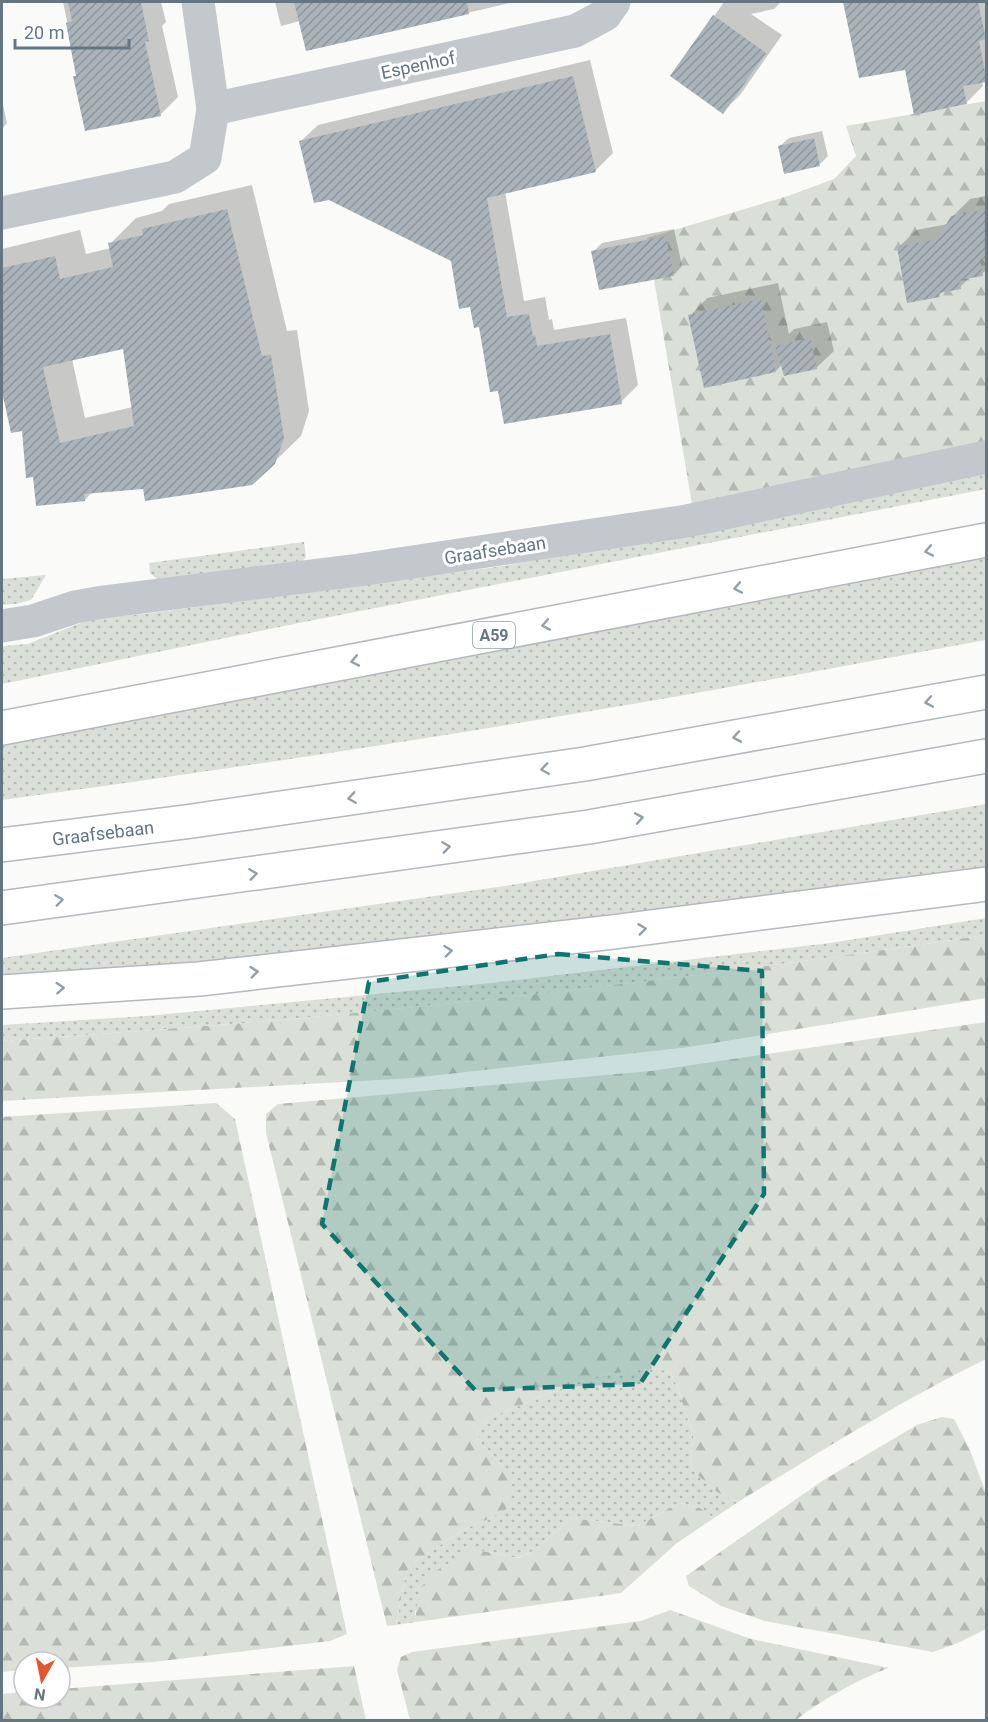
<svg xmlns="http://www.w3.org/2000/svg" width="988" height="1722" font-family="Roboto,sans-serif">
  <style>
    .grass { fill: url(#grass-dots) }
    .forest { fill: url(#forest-firs) }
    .shadow { fill: #0003; fill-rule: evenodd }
    .building { fill: url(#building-hatch); fill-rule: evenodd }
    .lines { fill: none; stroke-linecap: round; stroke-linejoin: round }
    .motorway-casing { stroke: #b4b9bd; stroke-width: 36 }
    .minor { stroke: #c3c8cc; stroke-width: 33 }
    .motorway { stroke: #fff; stroke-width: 33 }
    .oneway { stroke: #939fa8 }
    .marked { fill: #0f766e; fill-opacity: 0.2; stroke: #0f766e; stroke-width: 4.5; stroke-dasharray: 12 8; stroke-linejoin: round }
    .labels { text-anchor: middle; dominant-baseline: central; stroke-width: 6; stroke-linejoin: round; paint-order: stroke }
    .shield { fill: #fff; stroke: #939fa8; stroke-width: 1.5 }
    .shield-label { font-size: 16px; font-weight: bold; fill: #657683 }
    .street-label { font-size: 18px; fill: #657683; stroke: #fff }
  </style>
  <defs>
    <pattern id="grass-dots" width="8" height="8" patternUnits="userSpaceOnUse" patternTransform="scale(1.5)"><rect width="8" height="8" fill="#dadfd7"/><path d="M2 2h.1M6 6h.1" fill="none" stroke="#b4b9b4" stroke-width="1.8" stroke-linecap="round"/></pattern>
    <pattern id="forest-firs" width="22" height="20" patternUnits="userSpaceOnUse" patternTransform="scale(1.5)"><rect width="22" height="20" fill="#dadfd7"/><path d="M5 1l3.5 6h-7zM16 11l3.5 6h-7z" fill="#b4b9b4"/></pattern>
    <pattern id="building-hatch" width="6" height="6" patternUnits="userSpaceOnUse" patternTransform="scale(1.5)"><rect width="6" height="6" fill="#aab3b9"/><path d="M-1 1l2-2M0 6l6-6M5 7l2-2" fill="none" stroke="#8e969c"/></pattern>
  </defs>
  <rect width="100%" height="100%" fill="#fafaf8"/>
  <g class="grass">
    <polygon points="986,470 986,489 299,623 2,684 2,646 28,644 93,618 144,614 503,566 680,534"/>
    <polygon points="304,542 306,557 301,563 157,579 150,573 149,563"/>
    <path d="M986 553V640C876 660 766 681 656 700 439 737 220 771 2 800V742Z"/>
    <polygon points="46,575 31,600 16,604 2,605 2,579"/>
    <polygon points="986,804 986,873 650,921 2,982 2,958 511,885"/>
    <path d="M986 918V935C767 968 546 995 324 1016 217 1026 109 1033 2 1041V1025L147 1016 491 983 830 943Z"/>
    <polygon points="658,1368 671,1374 678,1388 686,1415 694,1433 690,1462 696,1474 717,1492 738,1502 714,1518 700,1508 679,1503 637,1526 572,1518 533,1551 517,1558 472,1549 415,1611 416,1622 396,1625 406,1573 410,1565 463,1530 493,1517 504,1467 479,1442 477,1433 489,1418 580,1381 606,1374"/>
  </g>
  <g class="forest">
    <polygon points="986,101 986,446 693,510 647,238 788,196 834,179 856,156 846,126"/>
    <path d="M986 935V998L689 1047 413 1078 2 1101V1041C109 1033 217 1026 324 1016 546 995 767 968 986 935Z"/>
    <path d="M986 1022V1359C900 1401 820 1452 738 1502L717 1492 696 1474 690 1462 694 1433 686 1415 678 1388 671 1374 658 1368 606 1374 580 1381 489 1418 477 1433 479 1442 504 1467 513 1487 508 1508 493 1517 463 1530 410 1565 406 1573 396 1625 387 1626 266 1133V1114L278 1104 651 1071Z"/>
    <polygon points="216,1103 235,1119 347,1634 330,1641 153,1662 60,1668 60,1662 24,1662 24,1670 2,1672 2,1117"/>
    <polygon points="942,1417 954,1419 969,1448 986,1493 986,1629 958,1643 933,1652 765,1621 721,1606 689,1586 686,1576 822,1481 917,1425"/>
    <path d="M679 1503 700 1508 714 1518 677 1543 621 1593 416 1622C415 1607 419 1586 430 1576 440 1567 460 1557 472 1549L518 1558 533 1551 572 1518 637 1526Z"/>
    <path d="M670 1610 751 1639 889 1668C860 1678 820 1701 796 1720H410L397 1670 401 1657 412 1652 641 1621Z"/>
    <polygon points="354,1666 366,1720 2,1720 2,1694 24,1692 24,1698 60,1698 60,1689"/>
  </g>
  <g class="shadow">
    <polygon points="63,2 161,2 166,22 162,26 178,97 160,115 75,77 78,74"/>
    <polygon points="275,2 514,2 307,50 300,21 281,26"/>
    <polygon points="724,2 781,2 774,9 751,14 782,35 740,95 723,112 672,76"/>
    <polygon points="845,2 986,2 986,80 982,81 983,86 966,103 906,68 860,76"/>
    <polygon points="590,60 613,153 596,170 505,192 524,301 545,297 549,320 552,319 554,330 626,318 638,385 621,402 499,389 481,325 452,260 301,141 318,125"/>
    <polygon points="2,100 7,123 2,129"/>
    <polygon points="822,131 828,156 819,165 780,146 789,138"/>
    <path d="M252 185 287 331 297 330 309 411 301 436 274 462 144 487 92 492 85 500 35 476 23 429 5 399H2V249L80 230 86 254 111 248 110 244 136 218 162 211 169 204ZM124 347 133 407 85 418 72 359Z"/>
    <polygon points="986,196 986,270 982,274 971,276 960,287 944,290 939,295 898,248 916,230 948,224 952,217 970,199"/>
    <polygon points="674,229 682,266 674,275 593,252 602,243"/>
    <polygon points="778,283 789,334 794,329 827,322 834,351 816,368 782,364 776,371 690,316 707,298"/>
  </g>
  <g class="building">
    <polygon points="68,2 141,2 149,41 145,42 161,116 85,131 73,76 76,76 66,23 72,21"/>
    <polygon points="294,2 467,2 469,14 306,51"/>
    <polygon points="843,2 978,2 986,39 979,41 987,82 963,86 967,104 914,115 905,70 859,78"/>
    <polygon points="713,15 766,53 723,114 670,76"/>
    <polygon points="573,76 596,172 487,198 507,317 529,314 533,336 535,335 537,346 610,334 622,404 504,424 498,391 490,392 479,327 474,328 470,307 459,309 451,261 329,200 314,203 299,141"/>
    <polygon points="814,138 820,166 784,174 778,146"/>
    <path d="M227 209 262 356 271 355 284 438 275 464 252 485 145 501 143 489 84 494 85 501 36 506 33 477 26 478 22 431 11 433 2 391V268L55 256 60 279 113 267 108 243 143 235 142 229ZM123 349 134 426 60 443 43 367Z"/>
    <polygon points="987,209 987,258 980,259 983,276 959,280 961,289 939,293 940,297 907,303 897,247 938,239 951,216"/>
    <polygon points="666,236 674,276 599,290 591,251"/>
    <polygon points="761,299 776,372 704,388 688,315"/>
    <polygon points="810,338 817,369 784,376 775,346"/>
  </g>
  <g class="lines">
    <defs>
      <g id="motorway">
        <polyline points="2,728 986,540"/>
        <polyline points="2,845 185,822 585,764 986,692"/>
        <polyline points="2,908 589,827 986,756"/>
        <polyline points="2,992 199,979 613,932 986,884"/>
      </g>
    </defs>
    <use href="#motorway" class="motorway-casing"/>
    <g class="minor">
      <polyline points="213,109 575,31 605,15 614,2"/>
      <polyline points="2,213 175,177 205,158 213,109 198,2"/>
      <polyline points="2,626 33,621 75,607 103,602 359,570 687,521 986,457"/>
    </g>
    <use href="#motorway" class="motorway"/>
  </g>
  <defs><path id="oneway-chevron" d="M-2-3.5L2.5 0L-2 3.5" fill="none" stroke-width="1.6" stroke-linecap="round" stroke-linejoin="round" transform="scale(1.5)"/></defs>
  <g class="oneway">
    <use href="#oneway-chevron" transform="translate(929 551) rotate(169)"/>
    <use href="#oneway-chevron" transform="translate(738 588) rotate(169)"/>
    <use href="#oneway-chevron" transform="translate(546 625) rotate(169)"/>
    <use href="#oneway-chevron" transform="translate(355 661) rotate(169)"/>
    <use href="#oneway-chevron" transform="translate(929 702) rotate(170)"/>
    <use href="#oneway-chevron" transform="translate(737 737) rotate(170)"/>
    <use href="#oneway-chevron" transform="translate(545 769) rotate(172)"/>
    <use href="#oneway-chevron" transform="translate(352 798) rotate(172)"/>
    <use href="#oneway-chevron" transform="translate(639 818) rotate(-10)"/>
    <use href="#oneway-chevron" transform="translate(446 847) rotate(-8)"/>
    <use href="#oneway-chevron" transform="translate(253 874) rotate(-8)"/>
    <use href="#oneway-chevron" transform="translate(59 900) rotate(-8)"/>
    <use href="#oneway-chevron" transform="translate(642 929) rotate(-7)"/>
    <use href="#oneway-chevron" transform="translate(448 951) rotate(-6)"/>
    <use href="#oneway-chevron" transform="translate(254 972) rotate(-6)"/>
    <use href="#oneway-chevron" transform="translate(60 988) rotate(-4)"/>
  </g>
  <path class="marked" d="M558 954 762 971 764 1194 640 1384 475 1390 322 1224 369 982Z"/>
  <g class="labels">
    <rect class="shield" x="473" y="622" width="42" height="26" rx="4.5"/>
    <g class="shield-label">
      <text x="494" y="635">A59</text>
    </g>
    <g class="street-label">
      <text transform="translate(418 65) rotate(-12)">Espenhof</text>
      <text transform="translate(495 550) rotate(-9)">Graafsebaan</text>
      <text transform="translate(103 833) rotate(-7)">Graafsebaan</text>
    </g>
  </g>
  <rect width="988" height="1722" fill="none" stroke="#657683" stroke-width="6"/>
  <g transform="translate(42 1680) rotate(189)"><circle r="28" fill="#ffffff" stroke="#c1c8cd" stroke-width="1.5"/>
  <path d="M0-4.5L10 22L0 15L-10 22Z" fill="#e4572e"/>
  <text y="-9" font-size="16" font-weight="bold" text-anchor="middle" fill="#657683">N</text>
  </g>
  <path d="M15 39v9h114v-9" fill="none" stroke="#657683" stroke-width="3"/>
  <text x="24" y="39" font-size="18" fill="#657683" stroke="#ffffff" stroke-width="4.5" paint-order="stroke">20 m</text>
</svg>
